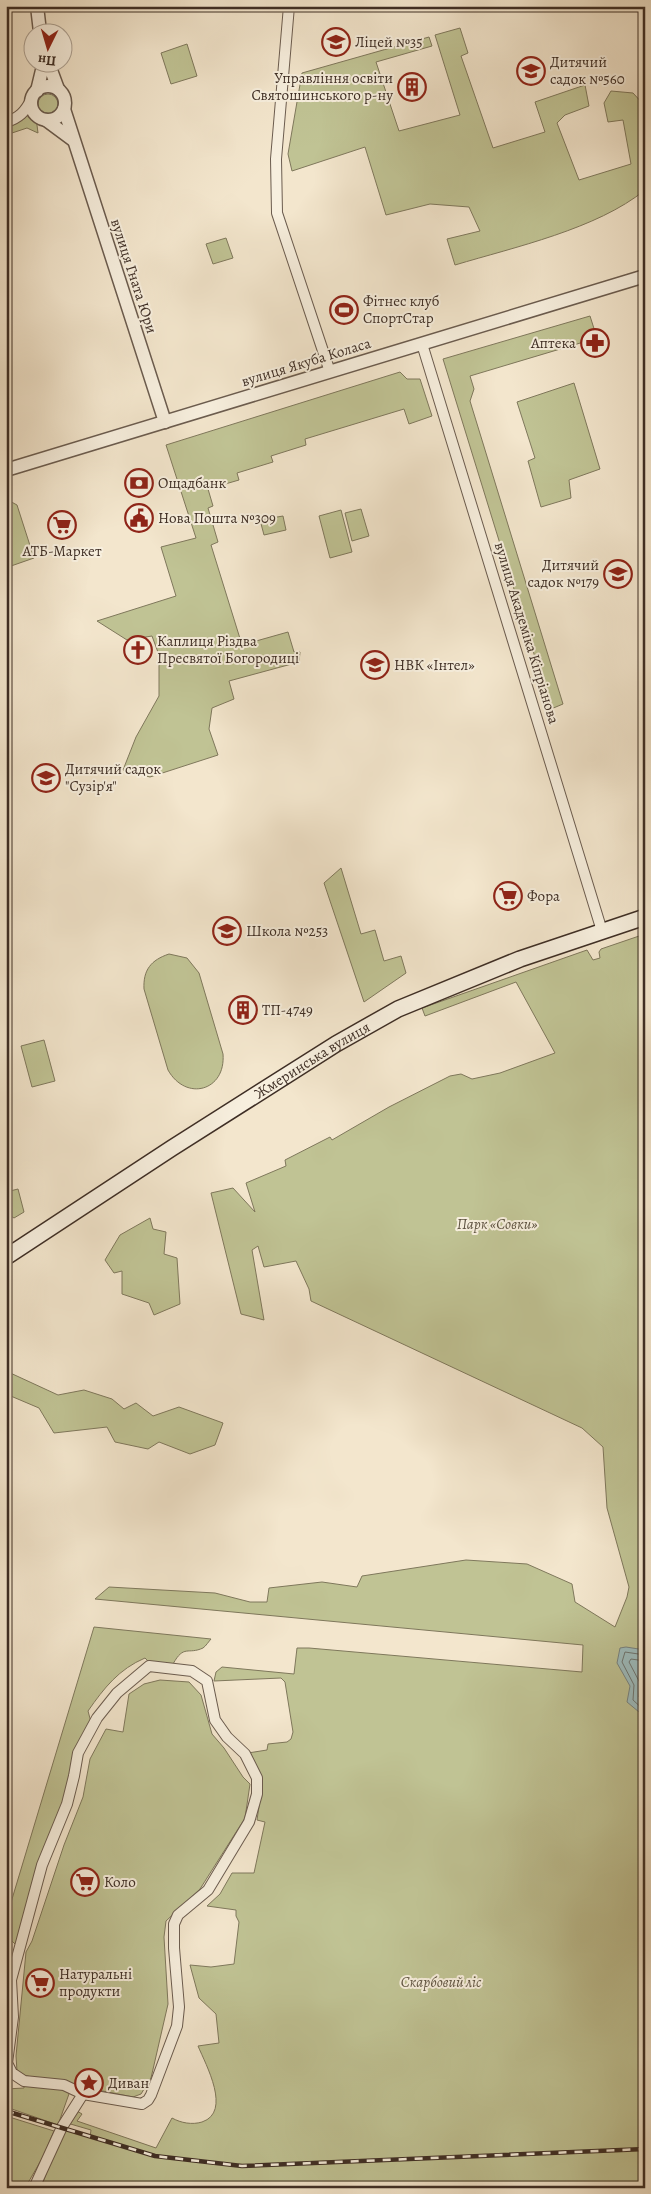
<svg xmlns="http://www.w3.org/2000/svg" width="651" height="2194" font-family="Alegreya,serif">
  <style>
    .green { fill: #c0c394; stroke: #7f785c }
    .water { fill: #9ebec0; stroke: #788482 }
    .lines { fill: none; stroke-linecap: round; stroke-linejoin: round }
    .shore { stroke: #6e7672; stroke-width: 1 }
    .minor-casing { stroke: #6b5c4f; stroke-width: 12 }
    .tertiary-casing { stroke: #6b5c4f; stroke-width: 15 }
    .secondary-casing { stroke: #3e2e25; stroke-width: 18 }
    .minor { stroke: #f7efde; stroke-width: 10 }
    .tertiary { stroke: #f7efde; stroke-width: 12 }
    .secondary { stroke: #f7efde; stroke-width: 15 }
    .rail-casing { stroke: #3e2e25; stroke-width: 4.5 }
    .rail { stroke: #f7efde; stroke-width: 2.5; stroke-dasharray: 8; stroke-linecap: butt }
    .labels { text-anchor: middle; dominant-baseline: central; stroke-width: 4; stroke-linejoin: round; paint-order: stroke }
    .poi-label { font-size: 15px; fill: #3e2e25; stroke: #f7efde; text-anchor: start }
    .street-label { font-size: 15px; fill: #3e2e25; stroke: #f7efde }
    .park-label { font-size: 15px; font-style: italic; fill: #5e5341; stroke: #f7efde }
  </style>
  <rect width="100%" height="100%" fill="#f3e6cd"/>
  <filter id="stains"><feTurbulence type="fractalNoise" baseFrequency=".004" numOctaves="4"/><feColorMatrix values="0 0 0 0 .2 0 0 0 0 .09 0 0 0 0 .02 0 0 0 .5 -.17"/></filter>
  <radialGradient id="worn" r=".72"><stop offset=".6" stop-color="#630" stop-opacity="0"/><stop offset="1" stop-color="#630" stop-opacity=".3"/></radialGradient>
  <g class="green">
    <path d="M460 28 468 53 461 56 493 148 545 132 535 102 585 85 589 106 565 115 557 123 579 180 631 164 623 120 608 122 604 103 611 91 633 93 645 106V190C597 229 515 247 455 265L447 239 480 231 469 207 430 204 386 215 365 147 292 171 288 154 302 73 429 37 432 46 376 62 399 131 460 115 435 35Z"/>
    <polygon points="187,44 197,76 171,84 161,53"/>
    <circle cx="48" cy="104" r="10"/>
    <polygon points="30,107 36,117 38,133 27,128 6,135 6,124"/>
    <polygon points="226,238 233,258 213,264 206,244"/>
    <polygon points="590,316 597,338 470,376 474,389 470,401 563,704 551,709 443,359"/>
    <polygon points="400,372 407,379 420,379 432,416 409,424 404,409 305,439 306,445 271,456 273,462 237,473 239,480 208,489 213,506 208,508 218,542 211,545 242,645 288,632 294,652 300,652 299,662 229,681 234,699 212,708 209,729 218,755 150,777 123,770 136,737 159,696 159,655 152,636 127,640 97,621 176,596 161,547 196,538 166,445"/>
    <polygon points="574,383 600,469 569,480 571,498 541,507 528,461 535,458 517,402"/>
    <polygon points="6,499 17,505 34,558 11,566 6,550"/>
    <polygon points="361,509 369,536 352,541 345,513"/>
    <polygon points="341,510 352,552 330,558 319,516"/>
    <polygon points="283,516 286,530 264,535 260,520"/>
    <polygon points="341,868 361,934 375,930 384,961 401,956 406,973 364,1002 324,883"/>
    <path d="M645 934V2188H41L62 2129 90 2137 91 2130 67 2123 77 2111 82 2114 77 2121 156 2148 172 2118C181 2123 192 2125 202 2122 232 2112 206 2065 198 2046L219 2043 216 2014 199 1998 190 1965 211 1967 234 1964 239 1922 236 1916V1910L207 1906 220 1894 232 1873H254L265 1822 257 1820 261 1793 248 1753 267 1750 268 1744 287 1742 291 1739 293 1732 285 1682 281 1678 214 1681 216 1672 222 1667 294 1674 297 1648H309L582 1672 583 1645 95 1599 109 1587 215 1593 250 1602H267L269 1588 322 1582 357 1587 362 1576 466 1560 527 1564 572 1584 575 1602 615 1627 627 1597 629 1587 607 1508 603 1447 582 1428 311 1301 309 1289 296 1261 264 1267 258 1246 252 1250 264 1320 241 1314 211 1193 233 1188 255 1212 246 1183 286 1166 285 1160 330 1137 332 1140 389 1107 450 1076 461 1074 472 1079 500 1073 555 1053 516 982 425 1016 422 1008 587 950 593 960 600 958 599 952 601 949Z"/>
    <path d="M169 954 187 958 199 973 223 1054C226 1091 186 1102 168 1070L144 989C143 970 151 960 169 954Z"/>
    <polygon points="44,1040 55,1081 32,1087 21,1046"/>
    <polygon points="18,1189 24,1212 14,1218 6,1213 6,1192"/>
    <polygon points="150,1218 153,1229 166,1232 164,1254 177,1258 180,1304 154,1315 149,1303 122,1294 122,1271 114,1273 105,1260 120,1235"/>
    <polygon points="6,1371 58,1395 84,1390 112,1399 124,1409 136,1403 153,1416 179,1407 223,1423 215,1445 190,1454 159,1442 148,1449 115,1442 107,1427 54,1433 39,1408 6,1394"/>
    <path d="M94 1627 211 1639C209 1641 206 1646 203 1648 188 1655 184 1644 173 1664L150 1663 145 1658C119 1669 104 1688 88 1711L92 1726 70 1779 16 1945 6 1935V1919Z"/>
    <polygon points="160,1680 189,1682 201,1695 212,1734 224,1748 243,1777 250,1784 245,1818 200,1889 166,1921 164,1937 168,2004 151,2078 141,2094 133,2097 22,2075 17,2071 16,2056 26,1952 32,1941 64,1845 83,1797 90,1759 106,1729 123,1732 129,1694 144,1684"/>
    <polygon points="24,2084 70,2091 58,2125 6,2107 6,2089 24,2088"/>
    <polygon points="6,2116 54,2131 43,2157 25,2188 6,2188"/>
  </g>
  <polygon class="water" points="626,1647 645,1650 645,1717 627,1702 630,1686 617,1663 620,1648"/>
  <g class="lines">
    <g class="shore">
      <polyline points="645,1655 625,1652 622,1662 634,1685 633,1700 645,1711"/>
      <polyline points="645,1661 631,1659 629,1662 640,1683 639,1697 645,1703"/>
    </g>
    <defs>
      <g id="minor">
        <polyline points="289,6 276,159 277,213 330,372"/>
        <path d="M6 122C19 118 25 112 31 100"/>
        <polyline points="422,344 602,931"/>
        <polygon points="149,1666 192,1671 207,1681 215,1720 227,1737 245,1754 257,1778 257,1794 249,1822 208,1890 178,1915 174,1924 174,1948 179,2007 177,2026 151,2095 148,2100 142,2104 83,2094 64,2085 24,2081 12,2073 7,2063 13,2017 11,1980 42,1865 67,1804 74,1776 78,1753 97,1718 117,1693"/>
        <polyline points="34,2188 62,2127 83,2094"/>
      </g>
      <g id="tertiary">
        <polyline points="37,6 40,32"/>
        <polyline points="48,62 58,89"/>
        <circle cx="48" cy="103" r="17"/>
        <polyline points="37,91 44,62"/>
        <polyline points="64,109 165,422"/>
        <polyline points="46,120 73,140"/>
        <polyline points="6,470 645,276"/>
      </g>
      <g id="secondary">
        <path id="s1" d="M6 1257 172 1148 336 1044 398 1009 520 959 645 917"/>
      </g>
    </defs>
    <use href="#minor" class="minor-casing"/>
    <use href="#tertiary" class="tertiary-casing"/>
    <use href="#secondary" class="secondary-casing"/>
    <use href="#minor" class="minor"/>
    <use href="#tertiary" class="tertiary"/>
    <use href="#secondary" class="secondary"/>
    <defs>
      <polyline id="rail" points="6,2111 155,2156 242,2166 645,2149"/>
    </defs>
    <use href="#rail" class="rail-casing"/>
    <use href="#rail" class="rail"/>
  </g>
  <defs>
    <symbol id="school-ring" viewBox="-11 -11 22 22"><circle r="9.5" fill="#f7efde" stroke="#8f2418" stroke-width="1.5"/><path d="M0-5L7-2L0 1L-7-2ZM-4 1L0 2.5L4 1V4Q0 6-4 4Z" fill="#8f2418"/></symbol>
    <symbol id="building-ring" viewBox="-11 -11 22 22"><circle r="9.5" fill="#f7efde" stroke="#8f2418" stroke-width="1.5"/><path d="M-4-6H4V6H1V3H-1V6H-4ZM-2.5-4.3h1.7v1.8h-1.7ZM.8-4.3h1.7v1.8H.8ZM-2.5-1h1.7V.8h-1.7ZM.8-1h1.7V.8H.8Z" fill="#8f2418"/></symbol>
    <symbol id="stadium-ring" viewBox="-11 -11 22 22"><circle r="9.5" fill="#f7efde" stroke="#8f2418" stroke-width="1.5"/><path d="M0-5a6.5 5 0 1 0 0 10a6.5 5 0 1 0 0-10ZM-3.5-1.8h7v3.6h-7Z" fill="#8f2418"/></symbol>
    <symbol id="pharmacy-ring" viewBox="-11 -11 22 22"><circle r="9.5" fill="#f7efde" stroke="#8f2418" stroke-width="1.5"/><path d="M-2-6h4v4h4v4h-4v4h-4v-4h-4v-4h4Z" fill="#8f2418"/></symbol>
    <symbol id="bank-ring" viewBox="-11 -11 22 22"><circle r="9.5" fill="#f7efde" stroke="#8f2418" stroke-width="1.5"/><path d="M-6-4H6V4H-6ZM0-2.3a2.3 2.3 0 1 0 0 4.6a2.3 2.3 0 1 0 0-4.6Z" fill="#8f2418"/></symbol>
    <symbol id="civic-ring" viewBox="-11 -11 22 22"><circle r="9.5" fill="#f7efde" stroke="#8f2418" stroke-width="1.5"/><path d="M-.6-6.5H3V-4.5H.6V-3L4-1V1h2V6H-6V1h2V-1L-.6-3ZM-1.2 2.5V6h2.4V2.5Z" fill="#8f2418"/></symbol>
    <symbol id="supermarket-ring" viewBox="-11 -11 22 22"><circle r="9.5" fill="#f7efde" stroke="#8f2418" stroke-width="1.5"/><path d="M-6-5.5h2.5l.6 2H6L4.5 2H-2.5L-4.4-4H-6ZM-1.5 3.2a1.3 1.3 0 1 0 .1 0ZM3 3.2a1.3 1.3 0 1 0 .1 0Z" fill="#8f2418"/></symbol>
    <symbol id="church-ring" viewBox="-11 -11 22 22"><circle r="9.5" fill="#f7efde" stroke="#8f2418" stroke-width="1.5"/><path d="M-1.2-6h2.4v3.5h3.3v2.4h-3.3V6h-2.4V-.1h-3.3v-2.4h3.3Z" fill="#8f2418"/></symbol>
    <symbol id="sight-ring" viewBox="-11 -11 22 22"><circle r="9.5" fill="#f7efde" stroke="#8f2418" stroke-width="1.5"/><path d="M0-6L1.8-2.2L6-1.7L2.9 1.2L3.7 5.4L0 3.3L-3.7 5.4L-2.9 1.2L-6-1.7L-1.8-2.2Z" fill="#8f2418"/></symbol>
  </defs>
  <g fill-rule="evenodd">
    <use href="#school-ring" x="320" y="26" width="32" height="32"/>
    <use href="#school-ring" x="515" y="55" width="32" height="32"/>
    <use href="#building-ring" x="396" y="71" width="32" height="32"/>
    <use href="#stadium-ring" x="328" y="294" width="32" height="32"/>
    <use href="#pharmacy-ring" x="579" y="327" width="32" height="32"/>
    <use href="#bank-ring" x="123" y="467" width="32" height="32"/>
    <use href="#civic-ring" x="123" y="502" width="32" height="32"/>
    <use href="#supermarket-ring" x="46" y="509" width="32" height="32"/>
    <use href="#school-ring" x="602" y="558" width="32" height="32"/>
    <use href="#church-ring" x="122" y="634" width="32" height="32"/>
    <use href="#school-ring" x="359" y="649" width="32" height="32"/>
    <use href="#school-ring" x="30" y="762" width="32" height="32"/>
    <use href="#supermarket-ring" x="492" y="880" width="32" height="32"/>
    <use href="#school-ring" x="211" y="915" width="32" height="32"/>
    <use href="#building-ring" x="227" y="994" width="32" height="32"/>
    <use href="#supermarket-ring" x="69" y="1866" width="32" height="32"/>
    <use href="#supermarket-ring" x="24" y="1967" width="32" height="32"/>
    <use href="#sight-ring" x="73" y="2067" width="32" height="32"/>
  </g>
  <g class="labels">
    <g class="poi-label">
      <text x="355" y="42">Ліцей №35</text>
      <text x="550" y="62">Дитячий<tspan x="550" dy="17">садок №560</tspan></text>
      <text x="393" y="78" text-anchor="end">Управління освіти<tspan x="393" dy="17">Святошинського р-ну</tspan></text>
      <text x="363" y="301">Фітнес клуб<tspan x="363" dy="17">СпортСтар</tspan></text>
      <text x="576" y="343" text-anchor="end">Аптека</text>
      <text x="158" y="483">Ощадбанк</text>
      <text x="158" y="518">Нова Пошта №309</text>
      <text x="62" y="551" text-anchor="middle">АТБ-Маркет</text>
      <text x="599" y="565" text-anchor="end">Дитячий<tspan x="599" dy="17">садок №179</tspan></text>
      <text x="157" y="641">Каплиця Різдва<tspan x="157" dy="17">Пресвятої Богородиці</tspan></text>
      <text x="394" y="665">НВК «Інтел»</text>
      <text x="65" y="769">Дитячий садок<tspan x="65" dy="17">"Сузір'я"</tspan></text>
      <text x="527" y="896">Фора</text>
      <text x="246" y="931">Школа №253</text>
      <text x="262" y="1010">ТП-4749</text>
      <text x="104" y="1882">Коло</text>
      <text x="59" y="1974">Натуральні<tspan x="59" dy="17">продукти</tspan></text>
      <text x="108" y="2083">Диван</text>
    </g>
    <g class="street-label">
      <text transform="translate(134 276) rotate(72)">вулиця Гната Юри</text>
      <text transform="translate(306 362) rotate(-17)">вулиця Якуба Коласа</text>
      <text transform="translate(527 633) rotate(73)">вулиця Академіка Кіпріанова</text>
      <text stroke="none"><textPath href="#s1" startOffset="364">Жмеринська вулиця</textPath></text>
    </g>
    <g class="park-label">
      <text x="497" y="1224">Парк «Совки»</text>
      <text x="441" y="1982">Скарбовий ліс</text>
    </g>
  </g>
  <rect width="651" height="2194" fill="none" stroke="#f3e6cd" stroke-width="25"/>
  <rect x="8" y="8" width="636" height="2179" fill="none" stroke="#3e2e25" stroke-width="2.5"/>
  <rect x="12" y="12" width="626" height="2169" fill="none" stroke="#3e2e25"/>
  <g transform="translate(48 48) rotate(185)"><circle r="24" fill="#f7efde" stroke="#ada294"/>
  <path d="M0-4L9 19L0 12L-9 19Z" fill="#8f2418"/>
  <text y="-8" font-size="14" font-weight="bold" text-anchor="middle" fill="#3e2e25">Пн</text>
  </g>
  <rect width="100%" height="100%" filter="url(#stains)"/>
  <rect width="100%" height="100%" fill="url(#worn)"/>
</svg>
